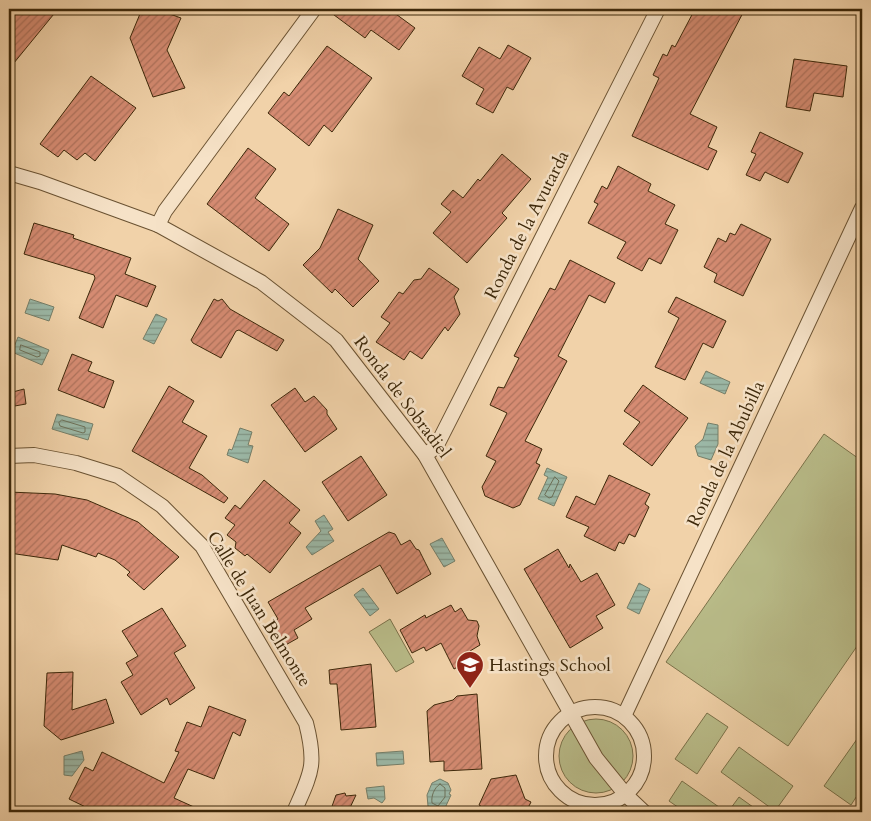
<svg xmlns="http://www.w3.org/2000/svg" width="871" height="821" font-family="Cardo,serif">
  <style>
    .green { fill: #b9bc89; stroke: #7b724a }
    .water { fill: url(#water-rules); stroke: #757e68 }
    .lines { fill: none; stroke-linecap: round; stroke-linejoin: round }
    .shore { stroke: #6c7058; stroke-width: 1 }
    .building { fill: url(#building-hatch); stroke: #3d280a }
    .street-casing { stroke: #6a5232; stroke-width: 16 }
    .street { stroke: #f6e2c7; stroke-width: 14 }
    .labels { text-anchor: middle; dominant-baseline: central; stroke-width: 5; stroke-linejoin: round; paint-order: stroke }
    .street-label { font-size: 18px; fill: #3d280a; stroke: #f6e2c7 }
    .poi-label { font-size: 18px; fill: #3d280a; stroke: #f6e2c7; text-anchor: start }
  </style>
  <defs>
    <pattern id="water-rules" width="6" height="5" patternUnits="userSpaceOnUse" patternTransform="scale(1.25)"><rect width="6" height="5" fill="#9bb8a7"/><path d="M0 2.5h6" fill="none" stroke="#809686"/></pattern>
    <pattern id="building-hatch" width="6" height="6" patternUnits="userSpaceOnUse" patternTransform="scale(1.25)"><rect width="6" height="6" fill="#d58b72"/><path d="M-1 1l2-2M0 6l6-6M5 7l2-2" fill="none" stroke="#ae725c"/></pattern>
  </defs>
  <rect width="100%" height="100%" fill="#f1d2a9"/>
  <filter id="stains"><feTurbulence type="fractalNoise" baseFrequency=".004" numOctaves="4"/><feColorMatrix values="0 0 0 0 .2 0 0 0 0 .09 0 0 0 0 .02 0 0 0 .5 -.17"/></filter>
  <radialGradient id="worn" r=".72"><stop offset=".6" stop-color="#630" stop-opacity="0"/><stop offset="1" stop-color="#630" stop-opacity=".3"/></radialGradient>
  <g class="green">
    <polygon points="824,434 862,461 862,639 788,746 666,662"/>
    <polygon points="390,619 414,662 396,672 369,632"/>
    <polygon points="707,713 728,727 697,774 675,759"/>
    <circle cx="596" cy="756" r="37"/>
    <polygon points="862,732 862,788 851,805 824,786"/>
    <polygon points="739,747 793,786 775,811 721,772"/>
    <polygon points="682,781 726,812 685,812 669,801"/>
    <polygon points="739,797 760,812 728,812"/>
  </g>
  <g class="water">
    <polygon points="30,299 54,307 49,321 25,313"/>
    <polygon points="156,314 167,319 154,344 143,339"/>
    <polygon points="18,337 49,350 42,365 12,352"/>
    <polygon points="706,371 730,382 725,394 700,383"/>
    <polygon points="57,414 93,424 88,440 52,429"/>
    <polygon points="708,423 718,425 718,444 711,460 698,456 695,446 703,439"/>
    <polygon points="240,428 252,432 248,445 253,446 248,463 227,455 229,449 232,450"/>
    <polygon points="547,468 567,477 554,506 538,499 548,477 544,475"/>
    <polygon points="324,515 333,529 328,532 334,541 312,555 306,547 321,531 315,521"/>
    <polygon points="442,538 455,561 444,567 430,544"/>
    <polygon points="639,583 650,589 639,614 627,608"/>
    <polygon points="363,588 379,609 370,616 354,595"/>
    <polygon points="82,751 84,760 72,776 64,775 64,756"/>
    <polygon points="403,751 404,764 377,766 376,753"/>
    <polygon points="440,779 448,783 451,790 449,794 451,795 445,808 436,811 428,806 427,795 432,783"/>
    <polygon points="384,786 385,799 382,803 374,798 368,799 366,788"/>
  </g>
  <g class="lines">
    <g class="shore">
      <polygon points="21,345 40,352 40,356 37,357 20,350"/>
      <polygon points="62,420 85,427 85,432 83,433 60,426 59,423"/>
      <polygon points="555,477 559,481 552,497 549,498 545,495"/>
      <path d="M440 784 445 788V797L438 806 432 803C431 796 434 788 440 784Z"/>
    </g>
  </g>
  <g class="building">
    <polygon points="9,9 58,9 9,69"/>
    <polygon points="142,9 156,9 181,18 167,50 185,88 153,97 130,38"/>
    <polygon points="326,9 389,9 415,28 399,50 371,30 365,38"/>
    <polygon points="695,9 745,9 690,114 717,127 708,147 717,151 708,170 632,136 659,78 653,75 663,54 667,56 672,45 675,47"/>
    <polygon points="508,45 531,58 513,90 507,87 493,113 476,104 484,89 462,76 479,47 500,59"/>
    <polygon points="327,46 372,78 332,132 324,125 309,146 268,113 284,92 289,96"/>
    <polygon points="794,59 847,66 843,97 814,93 810,111 786,107"/>
    <polygon points="91,76 136,108 95,161 85,153 77,160 64,150 58,157 40,144"/>
    <polygon points="760,132 803,153 788,183 765,172 760,181 746,175 756,154 751,152"/>
    <polygon points="248,148 276,169 255,198 289,224 269,251 207,204"/>
    <polygon points="502,154 531,179 502,213 507,218 467,263 433,233 451,212 441,204 453,190 463,198 478,179 480,181"/>
    <polygon points="618,166 651,184 648,191 675,205 665,224 678,230 661,264 649,258 642,271 617,258 626,242 588,223 598,204 594,202 602,186 607,189"/>
    <polygon points="338,209 373,225 358,259 379,281 353,307 335,289 332,293 303,265 320,248"/>
    <polygon points="34,223 74,235 73,238 131,258 125,274 156,286 147,307 116,295 103,328 79,318 95,278 94,275 24,254"/>
    <polygon points="741,224 771,239 743,296 714,282 717,274 704,267 718,238 726,242 730,233 735,235"/>
    <polygon points="570,260 615,283 605,303 589,295 558,356 567,361 525,441 542,449 536,463 540,465 520,505 513,508 485,496 482,487 496,461 486,456 507,413 490,405 498,387 504,388 519,358 514,356 550,288 555,290"/>
    <polygon points="429,268 459,289 454,297 460,314 448,331 445,327 422,359 410,351 404,360 376,342 390,323 381,317 399,292 403,294 414,280 421,279"/>
    <polygon points="676,297 726,321 713,348 703,343 685,380 655,367 679,318 668,312"/>
    <polygon points="214,299 218,301 222,299 230,309 284,340 277,351 239,330 236,331 221,358 193,343 191,340"/>
    <polygon points="72,354 92,362 88,371 114,381 104,408 58,390"/>
    <polygon points="643,385 688,418 652,466 623,444 640,422 624,411"/>
    <polygon points="169,386 194,401 182,422 207,436 189,468 202,475 228,498 224,503 132,451"/>
    <polygon points="295,388 305,402 314,396 327,410 327,414 337,429 305,452 271,405"/>
    <polygon points="24,389 26,404 9,407 9,393"/>
    <polygon points="361,456 387,495 348,521 322,482"/>
    <polygon points="609,475 650,494 645,504 649,507 635,537 629,534 624,544 619,542 615,551 584,536 589,527 566,517 576,496 595,505"/>
    <polygon points="264,480 300,510 289,523 301,533 270,573 247,554 245,556 235,548 236,542 227,535 235,525 225,518 235,505 240,509"/>
    <polygon points="9,492 55,494 87,500 138,522 179,557 144,590 127,575 130,572 115,560 98,553 96,557 62,545 58,560 9,553"/>
    <polygon points="389,532 395,534 401,545 410,540 416,549 419,550 431,574 397,594 380,565 305,608 312,619 294,630 298,638 282,647 269,624 278,619 268,602"/>
    <polygon points="558,549 569,568 570,564 581,582 597,573 615,605 596,616 603,628 570,648 524,569"/>
    <polygon points="451,605 455,612 461,608 468,620 477,621 479,626 477,636 480,645 470,651 474,658 454,669 441,643 426,651 424,647 412,653 400,630 425,615 426,618"/>
    <polygon points="162,608 186,646 174,653 195,688 170,705 167,698 141,715 121,682 133,675 126,663 138,656 122,631"/>
    <polygon points="371,664 376,727 341,730 337,684 330,684 329,670"/>
    <polygon points="73,672 72,710 106,699 114,723 61,740 44,726 47,673"/>
    <polygon points="477,694 482,769 444,771 444,761 430,762 427,711 434,705 453,700 457,696"/>
    <polygon points="209,706 246,720 240,736 233,732 214,779 188,769 174,798 205,812 96,812 69,799 85,767 93,771 102,752 164,783 179,752 175,751 187,722 201,727"/>
    <polygon points="516,775 525,799 531,802 526,812 482,812 484,808 479,805 491,779"/>
    <polygon points="345,793 346,796 356,795 348,812 330,812 336,795"/>
  </g>
  <g class="lines">
    <defs>
      <g id="street">
        <polyline points="9,173 40,182 158,225 261,282 336,340 425,455 596,758 626,795 644,812"/>
        <polyline points="158,225 165,211 314,9"/>
        <polyline points="425,455 436,447 658,9"/>
        <path d="M9 456 34 455 76 463 118 476 162 506 202 546 306 723C317 766 311 773 294 812"/>
        <circle cx="595" cy="756" r="49"/>
        <polyline points="624,716 862,208"/>
      </g>
    </defs>
    <use href="#street" class="street-casing"/>
    <use href="#street" class="street"/>
  </g>
  <defs>
    <symbol id="school-pin" viewBox="-11 -11 22 30"><path d="M0 17L-7.5 6A9.5 9.5 0 1 1 7.5 6Z" fill="#8f2418" stroke="#f6e2c7"/><path d="M0-5L7-2L0 1L-7-2ZM-4 1L0 2.5L4 1V4Q0 6-4 4Z" fill="#fff"/></symbol>
  </defs>
  <g fill-rule="evenodd">
    <use href="#school-pin" x="454" y="649" width="32" height="43"/>
  </g>
  <g class="labels">
    <g class="street-label">
      <text transform="translate(527 225) rotate(-63)">Ronda de la Avutarda</text>
      <text transform="translate(402 397) rotate(53)">Ronda de Sobradiel</text>
      <text transform="translate(726 454) rotate(-65)">Ronda de la Abubilla</text>
      <text transform="translate(259 609) rotate(58)">Calle de Juan Belmonte</text>
    </g>
    <g class="poi-label">
      <text x="489" y="665">Hastings School</text>
    </g>
  </g>
  <rect width="871" height="821" fill="none" stroke="#f1d2a9" stroke-width="30"/>
  <rect x="10" y="10" width="851" height="801" fill="none" stroke="#3d280a" stroke-width="2.5"/>
  <rect x="15" y="15" width="841" height="791" fill="none" stroke="#3d280a"/>
  <rect width="100%" height="100%" filter="url(#stains)"/>
  <rect width="100%" height="100%" fill="url(#worn)"/>
</svg>
